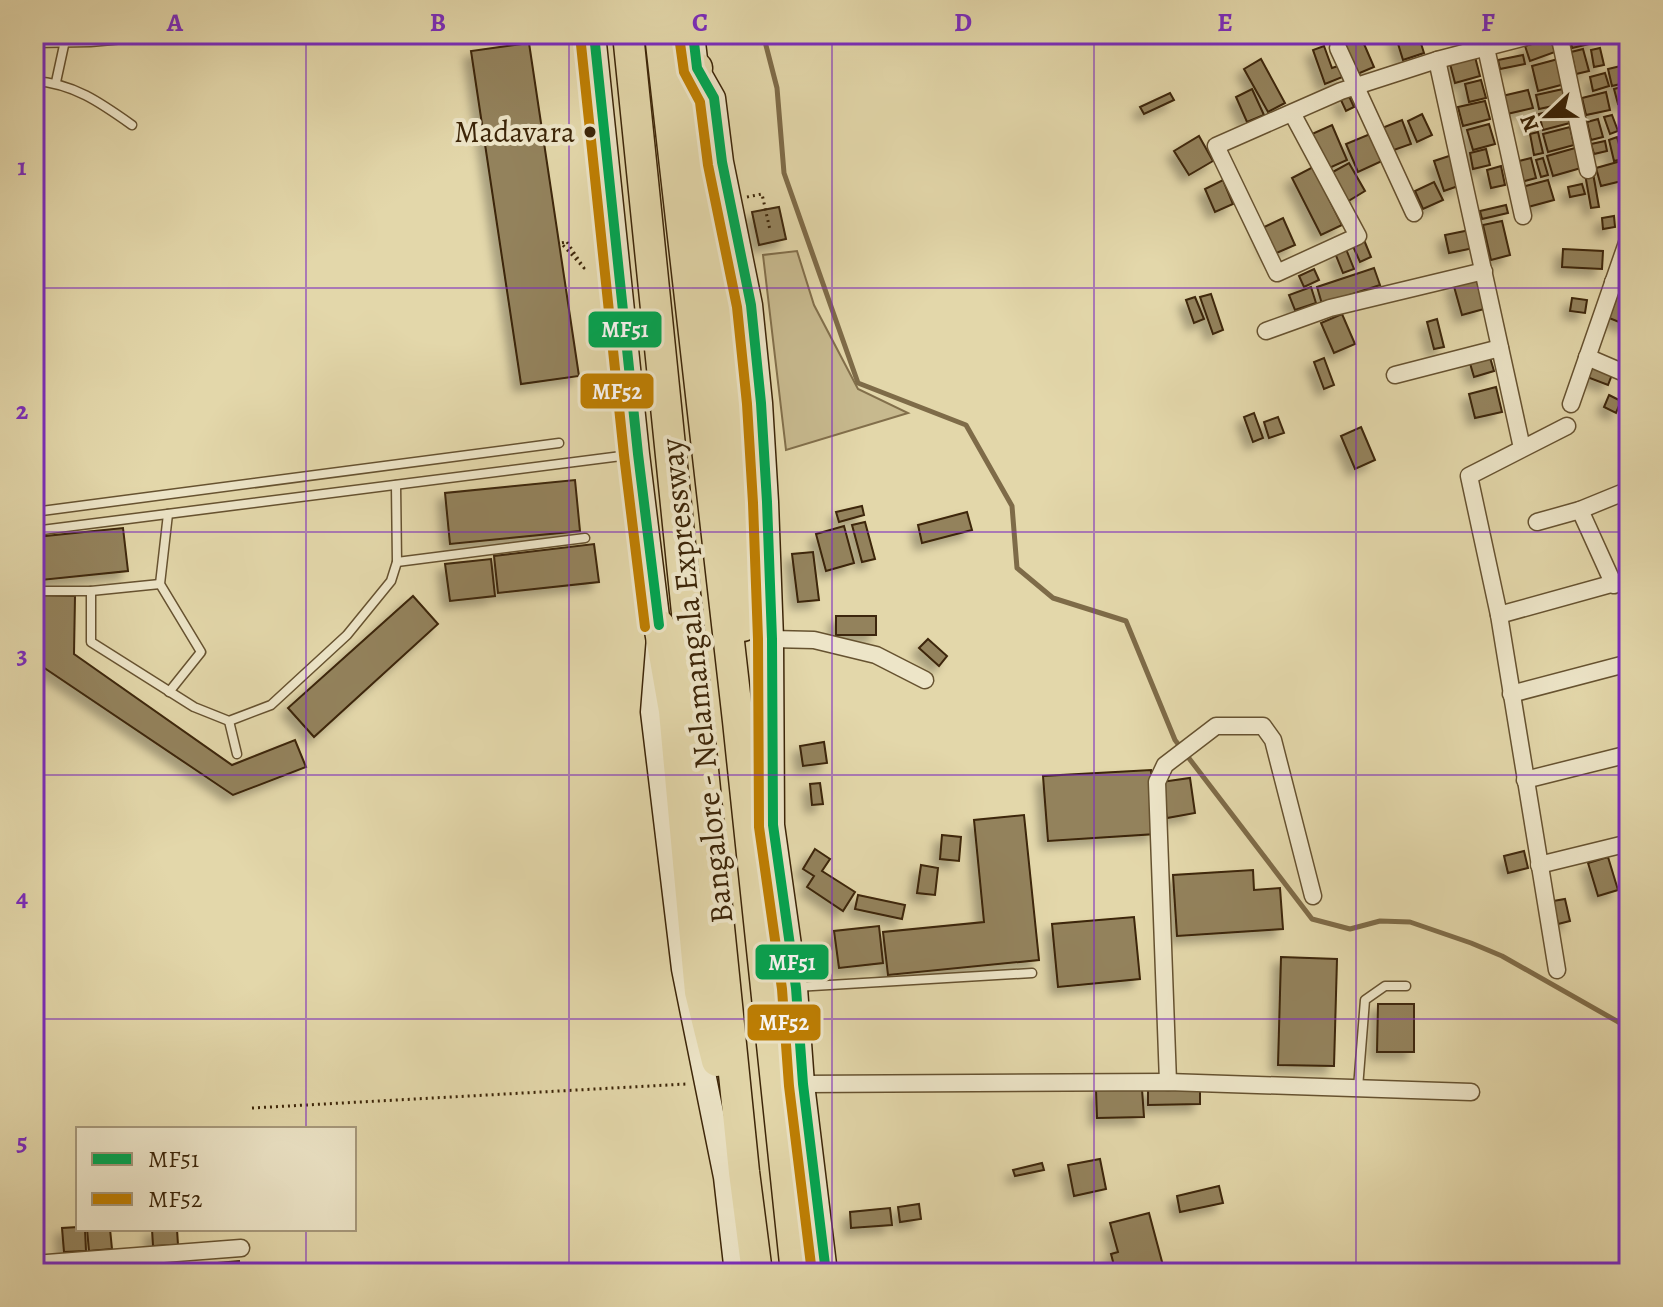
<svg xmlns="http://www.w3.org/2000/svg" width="1663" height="1307" font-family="Alegreya,serif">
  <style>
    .green { fill: #c7b98e; stroke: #826f4b; stroke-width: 2 }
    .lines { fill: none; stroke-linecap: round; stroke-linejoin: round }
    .stream { stroke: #7e6b48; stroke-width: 5 }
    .building { fill: #93825c; stroke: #3c2508; stroke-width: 2; filter: url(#shadow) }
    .lane-casing { stroke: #665230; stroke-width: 11 }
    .street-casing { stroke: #665230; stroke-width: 19 }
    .secondary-casing { stroke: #3c2508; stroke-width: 25 }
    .highway-casing { stroke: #3c2508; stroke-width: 33 }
    .path { stroke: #3c2508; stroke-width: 3; stroke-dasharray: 2 4; stroke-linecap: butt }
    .lane { stroke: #ede5c8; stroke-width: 8 }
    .street { stroke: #ede5c8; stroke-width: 16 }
    .secondary { stroke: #ede5c8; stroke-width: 22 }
    .highway { stroke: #e3d7aa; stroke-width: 30 }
    .bus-1-casing { stroke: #ede5c8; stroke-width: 16 }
    .bus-2-casing { stroke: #ede5c8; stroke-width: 16 }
    .bus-1 { stroke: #00a651; stroke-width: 10 }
    .bus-2 { stroke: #bf7f02; stroke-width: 10 }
    .grid { fill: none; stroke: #7b2cbf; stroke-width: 2; stroke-opacity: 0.55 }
    .bus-dot { fill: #3c2508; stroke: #ede5c8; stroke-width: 3 }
    .labels { text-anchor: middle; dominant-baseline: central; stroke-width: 8; stroke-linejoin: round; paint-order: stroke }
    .bus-label { font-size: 30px; fill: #3c2508; stroke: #ede5c8; text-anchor: end }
    .street-label { font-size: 32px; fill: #3c2508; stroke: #ede5c8 }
    .line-badge { stroke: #ede5c8; stroke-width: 3 }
    .badge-label { font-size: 22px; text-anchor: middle; font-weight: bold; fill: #fff }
    .neatline { fill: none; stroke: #7b2cbf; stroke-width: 3 }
    .grid-label { font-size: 26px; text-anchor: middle; font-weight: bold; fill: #7b2cbf }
  </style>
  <defs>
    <filter id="shadow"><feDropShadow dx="-7" dy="7" stdDeviation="4" flood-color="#0004"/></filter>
  </defs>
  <rect width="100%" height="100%" fill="#e3d7aa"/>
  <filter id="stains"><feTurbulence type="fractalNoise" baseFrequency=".0025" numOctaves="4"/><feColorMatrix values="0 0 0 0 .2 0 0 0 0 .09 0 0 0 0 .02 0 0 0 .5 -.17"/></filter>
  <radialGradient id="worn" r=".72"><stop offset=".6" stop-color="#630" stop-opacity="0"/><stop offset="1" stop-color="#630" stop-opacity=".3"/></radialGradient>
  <polygon class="green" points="797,251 814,305 858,389 908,413 786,450 763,255"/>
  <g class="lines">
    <polyline class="stream" points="763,34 777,88 784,173 858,383 966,425 1012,506 1017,568 1053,598 1126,621 1175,740 1312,919 1350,929 1380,921 1410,922 1471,943 1502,956 1629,1028"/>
  </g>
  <g class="building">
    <polygon points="1395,34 1418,34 1424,53 1403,60"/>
    <polygon points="1569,34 1597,34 1598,42 1572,48"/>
    <polygon points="1361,37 1374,67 1355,75 1342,45"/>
    <polygon points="1550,38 1555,52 1530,61 1525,46"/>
    <polygon points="529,43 579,376 521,384 471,51"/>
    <polygon points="1324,46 1332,68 1341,65 1345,76 1325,84 1313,50"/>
    <polygon points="1600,48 1604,65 1594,67 1591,50"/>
    <polygon points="1583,49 1589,71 1576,74 1571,52"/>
    <polygon points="1474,53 1480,76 1455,83 1449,60"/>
    <polygon points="1523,55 1525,64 1500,69 1498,60"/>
    <polygon points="1261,59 1285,103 1268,112 1244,69"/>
    <polygon points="1558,59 1565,84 1538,91 1532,66"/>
    <polygon points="1629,64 1629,82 1612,86 1608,69"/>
    <polygon points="1605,73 1609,86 1593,91 1590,77"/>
    <polygon points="1481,80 1486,98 1469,102 1465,84"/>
    <polygon points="1629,85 1629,101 1618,104 1614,89"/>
    <polygon points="1252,89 1264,115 1247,122 1236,97"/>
    <polygon points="1563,89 1567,103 1539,109 1536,95"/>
    <polygon points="1528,90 1533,108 1507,114 1502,96"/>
    <polygon points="1606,92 1610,110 1586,115 1582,98"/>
    <polygon points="1170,93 1174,100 1144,114 1140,107"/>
    <polygon points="1348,94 1354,107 1346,111 1340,98"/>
    <polygon points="1485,101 1490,119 1463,126 1458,107"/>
    <polygon points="1566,107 1570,123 1543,130 1539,114"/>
    <polygon points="1422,114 1432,135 1417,142 1408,121"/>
    <polygon points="1536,114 1539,127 1529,129 1526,117"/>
    <polygon points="1612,115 1618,131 1610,134 1604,117"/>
    <polygon points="1598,119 1603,137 1591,140 1587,122"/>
    <polygon points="1402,120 1411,144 1391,151 1382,128"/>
    <polygon points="1489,124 1495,144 1473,150 1467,130"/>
    <polygon points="1332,125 1347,160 1327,169 1312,134"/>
    <polygon points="1570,127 1574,145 1548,152 1543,134"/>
    <polygon points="1538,132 1543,153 1534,155 1530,134"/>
    <polygon points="1370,134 1382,161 1358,172 1346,144"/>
    <polygon points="1628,135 1629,153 1625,154 1621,137"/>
    <polygon points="1199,136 1213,161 1189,175 1174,151"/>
    <polygon points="1617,137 1623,159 1614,161 1609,140"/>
    <polygon points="1605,141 1607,151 1594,154 1591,144"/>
    <polygon points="1575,148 1581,168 1553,176 1547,156"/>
    <polygon points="1486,149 1490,165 1473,169 1470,153"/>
    <polygon points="1452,155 1461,185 1444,191 1434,161"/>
    <polygon points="1531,158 1536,178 1521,182 1515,162"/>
    <polygon points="1543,158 1548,175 1541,177 1536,160"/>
    <polygon points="1621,161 1626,180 1601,186 1596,168"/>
    <polygon points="1349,163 1365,191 1345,203 1329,174"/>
    <polygon points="1501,166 1505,185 1491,188 1487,170"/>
    <polygon points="1313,167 1342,225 1321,235 1292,178"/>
    <polygon points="1593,173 1599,207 1591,208 1585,174"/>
    <polygon points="1223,180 1233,204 1215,212 1205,189"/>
    <polygon points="1548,180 1554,200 1528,207 1522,187"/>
    <polygon points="1434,182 1443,200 1423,209 1415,191"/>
    <polygon points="1582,184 1585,194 1570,197 1568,187"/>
    <polygon points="1506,205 1508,213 1482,219 1480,211"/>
    <polygon points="779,207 786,239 759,245 752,212"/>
    <polygon points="1614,216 1615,227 1603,229 1602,218"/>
    <polygon points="1283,218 1295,245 1272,255 1260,229"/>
    <polygon points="1502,221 1510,255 1491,260 1483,225"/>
    <polygon points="1470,230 1474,248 1449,253 1445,235"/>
    <polygon points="1364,240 1371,257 1360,262 1352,244"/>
    <polygon points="1346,249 1354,269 1343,273 1335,253"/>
    <polygon points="1563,249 1603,251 1602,269 1562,267"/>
    <polygon points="1374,268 1380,285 1322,304 1317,287"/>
    <polygon points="1314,269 1319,280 1304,287 1299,276"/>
    <polygon points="1476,277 1484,309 1462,315 1453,283"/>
    <polygon points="1311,287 1316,303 1295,310 1289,295"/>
    <polygon points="1619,291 1629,295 1629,326 1609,318"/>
    <polygon points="1211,294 1223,330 1213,334 1200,297"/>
    <polygon points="1195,297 1204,319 1194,323 1186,300"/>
    <polygon points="1572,298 1587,300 1585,313 1570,311"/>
    <polygon points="1342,314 1355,344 1334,353 1321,323"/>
    <polygon points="1437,319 1444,347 1434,349 1427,322"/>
    <polygon points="1489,354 1494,371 1474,377 1469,360"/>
    <polygon points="1324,358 1334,385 1324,389 1314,362"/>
    <polygon points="1591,364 1613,372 1608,385 1587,377"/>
    <polygon points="1496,387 1502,412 1475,418 1469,394"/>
    <polygon points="1609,395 1621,401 1616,413 1604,407"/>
    <polygon points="1254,413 1263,438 1253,442 1244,417"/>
    <polygon points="1278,417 1284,433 1269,438 1264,422"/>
    <polygon points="1361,427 1375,460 1355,469 1341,436"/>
    <polygon points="575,480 580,531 450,544 445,493"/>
    <polygon points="862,506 864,515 839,522 836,512"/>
    <polygon points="967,512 972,530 922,543 918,525"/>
    <polygon points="865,522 875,559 862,562 852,525"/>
    <polygon points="844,526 854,563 826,571 816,534"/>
    <polygon points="123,528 128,571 41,580 36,537"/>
    <polygon points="594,544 599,582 498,593 494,556"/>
    <polygon points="813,552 819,600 798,602 792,554"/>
    <polygon points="491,559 495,596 450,601 445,564"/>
    <polygon points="34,595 75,596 74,654 232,765 295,740 306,767 233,795 34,661"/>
    <polygon points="413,596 438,624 314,737 288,708"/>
    <rect x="836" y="616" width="40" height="19"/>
    <polygon points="928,639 947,656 939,666 919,648"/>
    <polygon points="824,742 827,763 803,766 800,746"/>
    <polygon points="1151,770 1156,834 1048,841 1043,776"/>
    <polygon points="1190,778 1195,813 1167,818 1161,782"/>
    <polygon points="820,783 823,804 812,805 810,784"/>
    <polygon points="1024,815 1039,960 888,975 883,932 984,922 974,820"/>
    <polygon points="942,835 961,837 959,861 940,859"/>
    <polygon points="815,849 830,859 822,871 855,892 843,911 807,887 814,876 803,869"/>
    <polygon points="1524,851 1528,868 1508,873 1504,856"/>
    <polygon points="1608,857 1618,890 1598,896 1588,863"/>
    <polygon points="921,865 938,868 935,895 917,893"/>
    <polygon points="1253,870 1254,890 1280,888 1283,929 1177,936 1173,875"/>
    <polygon points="858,895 905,905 902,919 855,909"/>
    <polygon points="1565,899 1570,921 1558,924 1553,901"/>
    <polygon points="1134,917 1140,979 1058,987 1052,924"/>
    <polygon points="879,926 883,963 839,968 834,931"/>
    <polygon points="1281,957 1337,959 1334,1066 1278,1065"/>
    <polygon points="1378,1004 1414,1004 1414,1052 1377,1052"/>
    <polygon points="1200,1087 1200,1104 1148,1105 1148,1088"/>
    <polygon points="1142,1089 1144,1117 1097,1118 1096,1090"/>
    <polygon points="1100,1159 1106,1189 1074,1196 1068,1165"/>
    <polygon points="1042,1163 1044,1170 1015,1176 1013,1170"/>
    <polygon points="1219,1186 1223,1203 1180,1212 1177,1196"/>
    <polygon points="919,1204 921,1219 900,1222 898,1207"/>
    <polygon points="890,1208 892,1225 851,1228 850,1212"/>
    <polygon points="1149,1213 1165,1273 1116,1273 1111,1254 1118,1252 1110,1223"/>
    <polygon points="78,1227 85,1229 86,1251 64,1252 62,1228"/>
    <polygon points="87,1229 110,1229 112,1249 89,1251"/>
    <polygon points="152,1229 177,1229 178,1245 153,1246"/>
    <polygon points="239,1261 240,1273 218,1273 218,1263"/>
    <polygon points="194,1263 195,1273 174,1273 173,1265"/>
    <polygon points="170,1266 171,1273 149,1273 148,1268"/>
  </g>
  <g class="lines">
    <defs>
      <g id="lane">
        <path d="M34 81C73 83 101 103 132 125"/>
        <polyline points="56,82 66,36"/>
        <polyline points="34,512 559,443"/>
        <polyline points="168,514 160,584 201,652 169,692"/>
        <polyline points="34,531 637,454"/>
        <polyline points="397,562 585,538"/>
        <polyline points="34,591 91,591 91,642 194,707 229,721 271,705 347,635 391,581 397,562 396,485"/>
        <polyline points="91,591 160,584"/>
        <polyline points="229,721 237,754"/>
        <polyline points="796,987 1032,973"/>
        <polyline points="1358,1088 1365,1000 1385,986 1406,986"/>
      </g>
      <g id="street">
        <polyline points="1559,34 1588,170"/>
        <polyline points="34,39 90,38 134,34"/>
        <polyline points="1338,48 1414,213"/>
        <polyline points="1486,48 1523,216"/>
        <polyline points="1437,60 1522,448"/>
        <polyline points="1292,113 1358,236 1277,273 1216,146 1341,91 1437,60 1537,34"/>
        <polyline points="1613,282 1629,288"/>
        <polyline points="1266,331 1330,308 1484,271"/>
        <polyline points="1587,357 1629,375"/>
        <polyline points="1395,375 1500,348"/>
        <polyline points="1571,404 1629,237"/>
        <polyline points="1580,510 1629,490"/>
        <polyline points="1537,522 1580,510 1614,585"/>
        <polyline points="1499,615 1629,579"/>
        <polyline points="772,639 814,640 876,655 925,680"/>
        <polyline points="1511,694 1629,663"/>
        <polyline points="1525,780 1629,754"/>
        <polyline points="1539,865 1629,843"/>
        <polyline points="1557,970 1499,615 1469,476 1567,426"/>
        <polyline points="1168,1082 1157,782 1165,765 1216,726 1263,726 1273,740 1313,896"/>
        <polyline points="803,1084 1168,1082 1471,1092"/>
        <polyline points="34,1264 241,1248"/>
      </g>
      <g id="secondary">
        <polyline points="594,34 638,454 659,625 652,712 683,969 725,1177 736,1273"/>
        <polyline points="693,34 697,68 714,98 722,162 751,305 761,403 767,502 772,639 773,825 796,988 803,1084 826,1273"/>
      </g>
      <g id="highway">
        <polyline points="628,34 744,1172 757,1273"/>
        <polyline points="660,34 738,721 796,1273"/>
        <polyline points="697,68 690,92 711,237 743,540 743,626"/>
        <polyline points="659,625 674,711 700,992 717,1061"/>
      </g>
    </defs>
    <use href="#lane" class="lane-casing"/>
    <use href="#street" class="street-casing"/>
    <use href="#secondary" class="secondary-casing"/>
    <use href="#highway" class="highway-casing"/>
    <g class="path">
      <polyline points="747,197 762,194 770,230"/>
      <polygon points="567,242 584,268 561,243"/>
      <polyline points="252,1108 686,1084"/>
    </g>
    <use href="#lane" class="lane"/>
    <use href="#street" class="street"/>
    <use href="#secondary" class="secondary"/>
    <use href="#highway" class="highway"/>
    <defs>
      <g id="bus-1">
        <polyline points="594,34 638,454 659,625"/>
        <polyline points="693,34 697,68 714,98 722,162 751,305 761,403 767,502 772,639 773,825 796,988 803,1084 826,1273"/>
      </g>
      <g id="bus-2">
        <polyline points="580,35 624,455 645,627"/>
        <polyline points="679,36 684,72 700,102 708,165 737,307 747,404 753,503 758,639 759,827 782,989 789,1086 812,1273"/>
      </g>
    </defs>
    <use href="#bus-1" class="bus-1-casing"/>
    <use href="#bus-2" class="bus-2-casing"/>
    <use href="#bus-1" class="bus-1"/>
    <use href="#bus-2" class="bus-2"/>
  </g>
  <path class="grid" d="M306 34V1129M569 34V1273M832 34V1273M1094 34V1273M1356 34V1273M34 288H1629M34 532H1629M34 775H1629M34 1019H1629M306 1229V1273"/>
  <circle class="bus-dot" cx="590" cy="132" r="7"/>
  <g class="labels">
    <g class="bus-label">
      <text x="575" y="132">Madavara</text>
    </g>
    <g class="street-label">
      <text transform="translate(696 681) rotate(-96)">Bangalore - Nelamangala Expressway</text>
    </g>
  </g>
  <g class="line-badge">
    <rect x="587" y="310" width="76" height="39" rx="8" fill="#00a651"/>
    <rect x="579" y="372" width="76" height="38" rx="8" fill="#bf7f02"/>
    <rect x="754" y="943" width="76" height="38" rx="8" fill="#00a651"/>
    <rect x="746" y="1003" width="76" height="39" rx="8" fill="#bf7f02"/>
  </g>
  <g class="badge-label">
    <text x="625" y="337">MF51</text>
    <text x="617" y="399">MF52</text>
    <text x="792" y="970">MF51</text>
    <text x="784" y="1030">MF52</text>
  </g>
  <rect width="1663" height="1307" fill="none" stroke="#e3d7aa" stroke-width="88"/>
  <rect x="76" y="1127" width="280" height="104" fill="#ede5c8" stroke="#a6987b" stroke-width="2"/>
  <rect x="92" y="1153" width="40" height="12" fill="#00a651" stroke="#a6987b" stroke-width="2"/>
  <text x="148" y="1167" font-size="24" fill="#3c2508">MF51</text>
  <rect x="92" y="1193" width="40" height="12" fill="#bf7f02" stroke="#a6987b" stroke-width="2"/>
  <text x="148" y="1207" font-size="24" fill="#3c2508">MF52</text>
  <g transform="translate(1547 116) rotate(248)" stroke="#ede5c8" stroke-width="6" paint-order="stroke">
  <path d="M0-6L14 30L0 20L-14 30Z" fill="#3c2508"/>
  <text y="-12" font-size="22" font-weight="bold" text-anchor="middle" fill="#3c2508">N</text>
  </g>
  <rect x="44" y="44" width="1575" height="1219" class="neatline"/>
  <g class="grid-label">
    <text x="175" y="31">A</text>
    <text x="438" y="31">B</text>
    <text x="700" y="31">C</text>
    <text x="963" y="31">D</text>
    <text x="1225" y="31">E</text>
    <text x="1488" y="31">F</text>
    <text x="22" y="175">1</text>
    <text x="22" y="419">2</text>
    <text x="22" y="663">3</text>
    <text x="22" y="906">4</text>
    <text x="22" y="1150">5</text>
  </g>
  <rect width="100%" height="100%" filter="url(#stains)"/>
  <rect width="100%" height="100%" fill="url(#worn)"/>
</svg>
